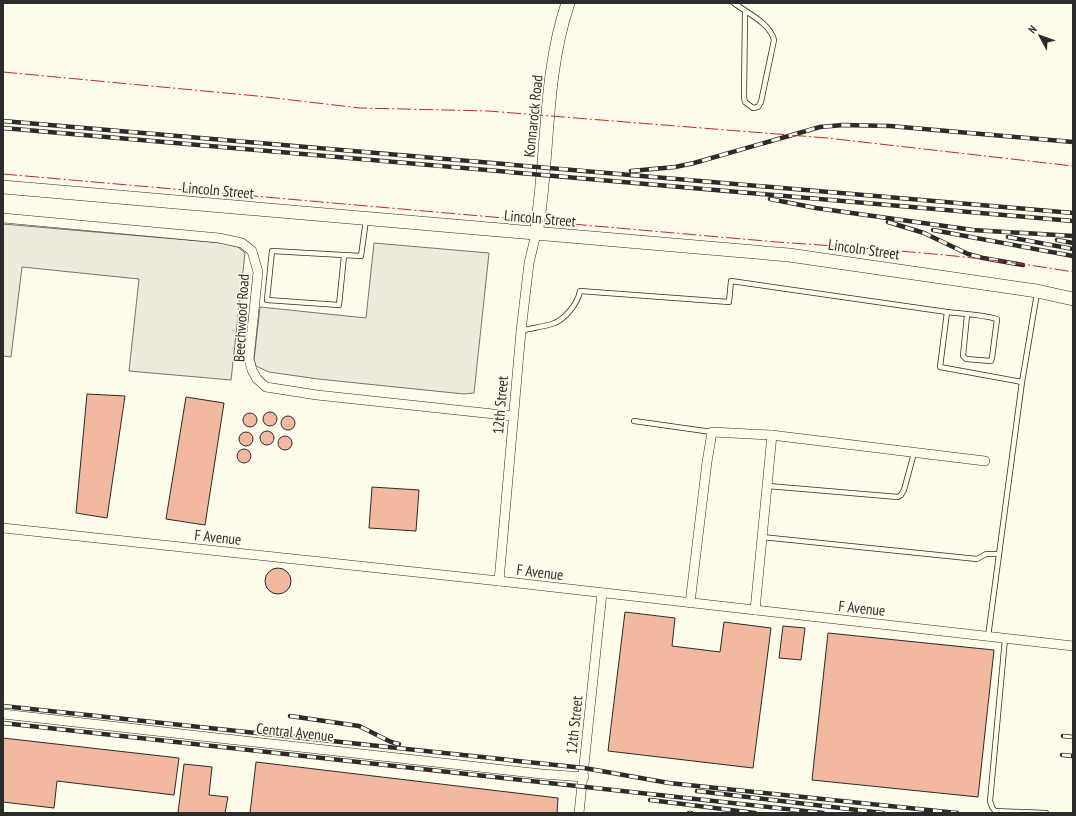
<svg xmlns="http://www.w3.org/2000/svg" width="1076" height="816" font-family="'PT Sans Narrow',sans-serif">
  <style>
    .parking { fill: #eceadb; stroke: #74746e }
    .building { fill: #f2b8a0; stroke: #2b2b2b }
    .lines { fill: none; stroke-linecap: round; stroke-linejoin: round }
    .lane-casing { stroke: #2b2b2b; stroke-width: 6 }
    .street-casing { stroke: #2b2b2b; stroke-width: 10 }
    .secondary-casing { stroke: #2b2b2b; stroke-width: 14 }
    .lane { stroke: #fdfbea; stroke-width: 4.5 }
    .street { stroke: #fdfbea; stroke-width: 9 }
    .secondary { stroke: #fdfbea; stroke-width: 13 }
    .rail-casing { stroke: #2b2b2b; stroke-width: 4.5 }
    .rail { stroke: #fdfbea; stroke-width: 3; stroke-dasharray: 9; stroke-linecap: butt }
    .power { stroke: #c62828; stroke-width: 1; stroke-dasharray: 14 3 2 3; stroke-linecap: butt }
    .labels { text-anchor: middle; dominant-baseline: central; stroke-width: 3; stroke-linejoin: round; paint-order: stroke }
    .street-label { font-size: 15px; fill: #2b2b2b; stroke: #fdfbea }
  </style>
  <rect width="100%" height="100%" fill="#fdfbea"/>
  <g class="parking">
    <polygon points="3,224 222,243 238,247 245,253 231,380 129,371 139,279 22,267 11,357 3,356"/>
    <polygon points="374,243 489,253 474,393 464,394 318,379 269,372 256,366 254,360 260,307 366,318"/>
  </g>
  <g class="building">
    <polygon points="87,394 125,396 107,518 76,513"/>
    <polygon points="186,397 224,403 205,525 166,519"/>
    <circle cx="270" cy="419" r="7"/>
    <circle cx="250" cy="420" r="7"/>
    <circle cx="288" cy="423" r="7"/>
    <circle cx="267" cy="438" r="7"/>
    <circle cx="246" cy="439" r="7"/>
    <circle cx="285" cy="443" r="7"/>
    <circle cx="244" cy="456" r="7"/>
    <polygon points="372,487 419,490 416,531 369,528"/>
    <circle cx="278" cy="581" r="13"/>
    <polygon points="625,612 675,618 672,646 720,652 724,622 771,628 753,768 608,751"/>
    <polygon points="783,626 805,628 801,660 779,658"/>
    <polygon points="828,633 994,650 978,797 812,780"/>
    <polygon points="3,738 179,758 174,795 57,781 54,808 3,802"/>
    <polygon points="256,762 558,798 557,813 250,813"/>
    <polygon points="184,764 212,767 209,795 228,797 225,813 178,813"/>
  </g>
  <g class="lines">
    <defs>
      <g id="lane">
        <path d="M734 3C747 13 770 23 774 40L761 102 758 107 753 108 745 102 744 97 745 11"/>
        <polyline points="344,256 339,305 267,300 272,251 361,256 366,220"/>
        <path d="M947 312C963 314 981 314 997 319L992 358 991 361 966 359 963 356 967 315"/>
        <path d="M521 331C531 328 542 327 552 324 565 320 578 303 580 291L729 302 731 281 947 312 940 367 1022 382"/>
        <polyline points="634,421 712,432"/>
        <polyline points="768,486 898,497 901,495 904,490 914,453"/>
        <polyline points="761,537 977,559 986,554 998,554"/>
        <polyline points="988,637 1022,382 1037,293"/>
        <polyline points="1005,639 990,801 992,807 995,811 1046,813"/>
      </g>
      <g id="street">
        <polyline points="3,218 219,238 242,243 252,251 258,272 249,359 252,370 257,379 266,387 317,395 513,416"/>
        <polyline points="3,528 499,581 1073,646"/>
        <polyline points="499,581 521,331 529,263 536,234"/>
        <polyline points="690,603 707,462 712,432 771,435 985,461"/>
        <polyline points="755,610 772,435"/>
        <polyline points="3,714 542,774 584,777"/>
        <polyline points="579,813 602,593"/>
      </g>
      <g id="secondary">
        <polyline points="3,187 789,255 1037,291 1073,299"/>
        <path d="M536 234C549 157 543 77 568 3"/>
      </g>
    </defs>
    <use href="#lane" class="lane-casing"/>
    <use href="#street" class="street-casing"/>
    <use href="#secondary" class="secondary-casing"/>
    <use href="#lane" class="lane"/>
    <use href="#street" class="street"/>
    <use href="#secondary" class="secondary"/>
    <defs>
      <g id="rail">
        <polyline points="3,121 1073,213"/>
        <polyline points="3,128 1073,221"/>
        <polyline points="631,171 675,167 694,163 820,127 843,125 890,126 1073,142"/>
        <polyline points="770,199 816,208 973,230 1073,236"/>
        <polyline points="888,222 924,233 968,254 983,258 1023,265"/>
        <polyline points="933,230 1073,256"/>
        <polyline points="1008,237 1073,249"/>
        <polyline points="1057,240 1073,243"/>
        <polyline points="3,706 584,768 669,783 957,813"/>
        <polyline points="290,716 359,726 391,742 399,744"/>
        <polyline points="3,723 823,813"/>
        <polyline points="1063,736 1073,737"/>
        <polyline points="1062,755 1073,756"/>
        <polyline points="697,791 883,813"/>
        <polyline points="650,800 755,813"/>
        <polyline points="689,813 691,813"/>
      </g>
    </defs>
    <use href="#rail" class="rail-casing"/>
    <use href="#rail" class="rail"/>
    <g class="power">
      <polyline points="3,72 257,96 360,108 488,111 827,138 1073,166"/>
      <path d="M3 174 777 242C876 249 976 255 1073 272"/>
    </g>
  </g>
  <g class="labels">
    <g class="street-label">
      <text transform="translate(533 116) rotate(-84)">Konnarock Road</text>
      <text transform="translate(218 190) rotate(5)">Lincoln Street</text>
      <text transform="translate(540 218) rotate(5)">Lincoln Street</text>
      <text transform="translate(864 249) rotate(8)">Lincoln Street</text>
      <text transform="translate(241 318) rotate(-87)">Beechwood Road</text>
      <text transform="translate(500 405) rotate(-85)">12th Street</text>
      <text transform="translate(218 537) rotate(6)">F Avenue</text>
      <text transform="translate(540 572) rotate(7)">F Avenue</text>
      <text transform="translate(862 608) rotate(6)">F Avenue</text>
      <text transform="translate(574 725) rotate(-84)">12th Street</text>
      <text transform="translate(295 732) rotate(6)">Central Avenue</text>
    </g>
  </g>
  <rect width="1076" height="816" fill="none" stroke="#2b2b2b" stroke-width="8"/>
  <g transform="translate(1040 36) rotate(311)" stroke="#fdfbea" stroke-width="3" paint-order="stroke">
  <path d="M0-3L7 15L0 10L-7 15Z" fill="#2b2b2b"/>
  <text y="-6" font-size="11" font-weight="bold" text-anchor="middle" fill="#2b2b2b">N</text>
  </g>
</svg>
